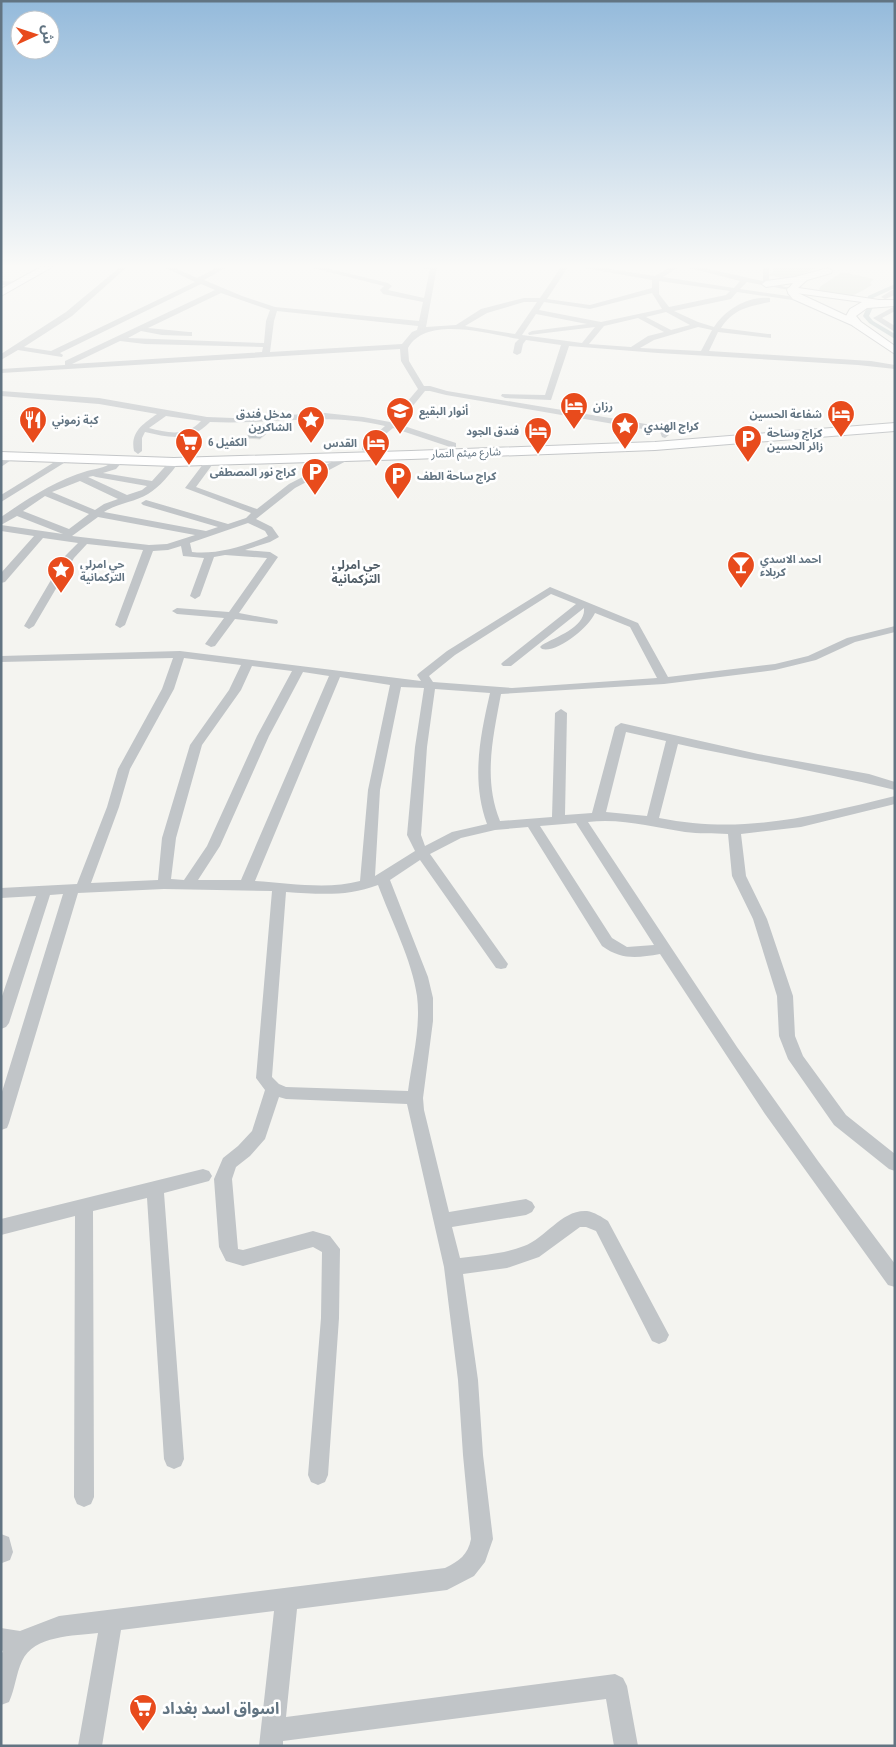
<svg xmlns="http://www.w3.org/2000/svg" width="896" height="1747" font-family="'Roboto Condensed','Noto Sans Arabic',sans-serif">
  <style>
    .green { fill: #d5dbd1 }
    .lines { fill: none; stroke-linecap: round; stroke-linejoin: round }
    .canal { fill: #b6c4c7; fill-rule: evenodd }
    .building { fill: #a6afb4; stroke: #d5d5d3 }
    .major-casing { stroke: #b4b8bc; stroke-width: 2 }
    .highway-casing { stroke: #b4b7ba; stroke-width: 2 }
    .minor { fill: #c1c5c8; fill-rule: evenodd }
    .major { fill: #fff; fill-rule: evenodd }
    .highway { fill: #fff; fill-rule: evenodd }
    .labels { text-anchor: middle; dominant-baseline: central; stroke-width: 5; stroke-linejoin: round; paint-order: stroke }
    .far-poi-label { font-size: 11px; font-weight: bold; fill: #627482; stroke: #fff; text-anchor: start }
    .far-street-label { font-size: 11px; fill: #627482; stroke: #fff }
    .far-neighbourhood-label { font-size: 12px; font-weight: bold; fill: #505d67; stroke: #fff }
    .near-poi-label { font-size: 16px; font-weight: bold; fill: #627482; stroke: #fff; text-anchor: start }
  </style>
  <rect width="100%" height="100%" fill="#f4f4f0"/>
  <g class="green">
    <path d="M773 267H819C802 275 787 281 768 275L773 272Z"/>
    <path d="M842 272 874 279 870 283 872 285C867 288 856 295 850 296 842 297 828 293 820 291L819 289 821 286Z"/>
  </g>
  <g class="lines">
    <polygon class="canal" points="895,284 895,288 873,298 873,307 869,316 873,321 895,334 895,339 869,323 863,316 867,307 868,296"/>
  </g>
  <polygon class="building" points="268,424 267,433 260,439 246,438 256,425"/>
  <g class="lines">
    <defs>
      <g id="major">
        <polygon points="41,267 52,267 1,296 1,289"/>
        <polygon points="828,268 832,271 831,273 807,280 797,289 798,293 860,322 860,326 854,326 793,299 788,293 789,288 793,283 766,287 762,284 766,281 795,277"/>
      </g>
      <g id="highway">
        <polygon points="792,287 879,300 895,300 895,306 867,308 856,316 861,322 895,346 895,354 853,326 846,316 850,309 862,302 788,292 787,290 788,288"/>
        <polygon points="895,423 895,431 655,450 411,459 174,466 1,460 1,452 174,458 411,451 655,442"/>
      </g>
    </defs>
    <use href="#major" class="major-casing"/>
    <use href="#highway" class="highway-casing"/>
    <g class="minor">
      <path d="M120 267H127L72 316 24 347 51 351 195 282 164 267H173L197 278 218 267H227L204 280 242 296 275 307 419 321 423 302 383 294 380 290 384 286 309 267H322L388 283 392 286 388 290 424 298 430 269 414 267H437L426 327 456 325 481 309 524 298H540L561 267H568L547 299 590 305 652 288V280L579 267H598L655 276 670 267H679L663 277 734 288 740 281 686 267H699L763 281V267H769V283L794 289V291L747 282 740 289 803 298H806V302L737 292 731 299 674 311 698 322 714 327C726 309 748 296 770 298V302C749 306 733 309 721 328L768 334H771V338L718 332 709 351 871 361 895 365V369L858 365 658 353 569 346 551 400 505 398 501 396 502 394 545 395 561 345 526 340 523 344 521 353 517 355 513 353 515 343 519 339C489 334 426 315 408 348L409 361 424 386H430L447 391 664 427 667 428 669 435 665 438 662 437 660 432 446 395 430 391H425L398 424 456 443V447H450L393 428 365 451 362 450V446L385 426C327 412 269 425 210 422 191 442 170 438 145 432L142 438V451L138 454 134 451C130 432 143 424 157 414L99 404 1 396V391L99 398 207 417 233 418 325 413 363 417 390 422 418 389 401 361 400 349 1 373V369L65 365V361L215 290 201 284 60 353 63 355 62 357 18 350 1 360V354L66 312ZM659 281 730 291 726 295 669 307 659 294ZM221 293 270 310 266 321 264 343 128 338 141 331 162 335 192 336V332H189L148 328ZM652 293 662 309 601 322 539 310 544 302 590 309ZM524 302H537L515 334 465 326 487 313ZM277 311 418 326 417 330 412 332 402 344 270 352 274 321ZM666 312 690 325 671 330 646 317ZM536 314 587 324 532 331 528 333 529 335 595 327 582 343 522 335ZM638 318 664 332 648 336 631 347 589 344 604 326ZM698 327 712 330 701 351 640 348 654 340ZM120 341 145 344 263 347 262 352 72 364ZM166 416 201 421C186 437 168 433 149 428Z"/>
      <polygon points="1,281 17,282 20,284 17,286 1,285"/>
      <polygon points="892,290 895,290 895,295 885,299 881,297"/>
      <polygon points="895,306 895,311 882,318 895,326 895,332 873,318"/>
      <path d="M347 454 351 457 350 459 295 488 256 519 272 527 279 537 270 542 245 550 270 552 278 557 239 613 277 620 278 622 277 624 235 619 215 646 211 647 205 644 224 618 177 614 172 611 177 608 229 612 267 558 225 555 214 557 200 596 195 599 190 596 204 558 183 556 181 546 168 550 153 551 125 625 120 628 115 625 143 550 87 544 74 558 34 626 29 629 24 626 65 556 78 543 43 538 5 582 1 583V573L34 536 1 531V525L63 534 17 516 1 525V517C29 498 54 481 87 471 98 468 108 468 115 459H121L123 461 116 469 103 473 152 481 171 460 174 459 179 462C171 473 160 487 148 494 135 502 118 503 104 512L206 531 218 527 143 505 141 503 146 500 228 524 246 518 251 513 185 488 207 459H213L215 461 196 487 257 509 289 484ZM93 476 96 477 147 486 142 490 127 495 88 477ZM80 481 118 499 104 504 95 510 52 492ZM45 496 89 514 69 529 23 511ZM98 517 195 535 167 544 149 545 72 536ZM248 523 265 531 268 536C246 546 216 555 192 552L190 543Z"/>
      <polygon points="6,457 11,460 1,467 1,459"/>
      <polygon points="61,458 64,459 64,463 1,502 1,495"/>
      <path d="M550 587 638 623 668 677 775 664 808 656 847 638 895 626V632L855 642 816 660 775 670 664 684 501 694C493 737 483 779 500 821L552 817 555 713 561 709 567 713 565 815 592 813 615 727 621 723 758 754 869 774 895 782V790C823 772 750 760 678 744L659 818C744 835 813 816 895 796V804L801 827 741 834 746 876 767 919 793 996 795 1036 803 1056 846 1115 895 1154V1171L889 1169 834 1125 788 1059 779 1036 777 996 753 919 732 876 728 834C713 833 699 834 685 832 652 827 622 818 588 822L737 1047 818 1161 895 1264V1287L888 1285 765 1114 660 954C637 958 621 960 602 946L528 827 495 830 461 838 430 854 508 964 506 968 501 969 496 968 420 860 390 880 428 977 433 998V1021L423 1098 424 1110 449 1212 526 1199 532 1202 535 1207 532 1212 526 1215 452 1227 460 1258C482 1255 504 1254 524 1246 546 1238 562 1209 587 1211 594 1212 602 1217 608 1221L669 1335 666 1341 659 1344 652 1341 596 1231 586 1227H580L539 1257 507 1268 463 1274 478 1380 483 1455 493 1539 485 1562 474 1576 447 1590 297 1609 286 1717 615 1674 623 1678 627 1686 638 1746H614L606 1699 283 1741V1746H259L274 1611 121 1630 102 1746H78L98 1633C74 1636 34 1635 22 1661 16 1674 15 1689 9 1702L1 1705V1655L3 1651 1 1650V1628L20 1631 59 1616 445 1568C459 1561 468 1555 471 1539L463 1455 458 1380 444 1267 407 1104 286 1099 279 1097 265 1139 250 1156 236 1167 232 1179 238 1249 243 1250 313 1231 330 1236 340 1249 339 1318 328 1475 325 1482 318 1485 311 1482 308 1475 321 1318 322 1252 313 1247 243 1266 226 1261 219 1247 214 1179 223 1158 238 1146 252 1131 265 1090 256 1078 272 891 164 889 78 893 9 1123 7 1128 1 1130V1095L63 894 50 895 9 1023 6 1027 1 1029V999L36 896 1 898V888L77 884 107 807 118 769 162 689 173 658 1 662V656L180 651 421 681 417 675 419 673 447 651ZM551 594 576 604 503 662 501 664 503 666H511L584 608C586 627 556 637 542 645L540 647 542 649C558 653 589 627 595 613L630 627 657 678 512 688 433 682 429 676 455 655ZM184 658 241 665 229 690 190 745 162 838 158 880 91 883 119 807 130 769 174 689ZM252 666 292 671 257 736 207 846 184 880 171 879 176 838 202 745 241 690ZM303 672 329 676 241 880H198L220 846 269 736ZM340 677 390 685 368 790 360 881C327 890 289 883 255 881ZM401 687 424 688 415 747 407 835 415 851 375 876 380 790ZM435 689 490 693C480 737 471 780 487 824L452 832 425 846 421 835 427 747ZM626 732 666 741 647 816 606 812ZM576 823 654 945 627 947 612 938 540 826ZM378 885C391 920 412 960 417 996 421 1027 412 1061 408 1091L286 1087 279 1084 272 1077 286 892C318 894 347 897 378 885Z"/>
      <polygon points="203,1169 209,1171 212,1176 209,1181 164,1193 184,1459 181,1466 174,1469 167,1466 164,1459 147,1198 93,1211 94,1497 91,1504 84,1507 77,1504 74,1497 75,1216 1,1235 1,1219"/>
      <polygon points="1,1534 9,1537 13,1552 10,1560 2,1563"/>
    </g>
    <use href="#major" class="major"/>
    <use href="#highway" class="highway"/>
  </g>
  <linearGradient id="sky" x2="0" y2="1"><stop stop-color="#94badb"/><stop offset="0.52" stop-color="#fafaf8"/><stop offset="1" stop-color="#fafaf8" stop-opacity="0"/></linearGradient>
  <rect width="896" height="512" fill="url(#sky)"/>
  <defs>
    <symbol id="hotel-pin" viewBox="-11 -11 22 30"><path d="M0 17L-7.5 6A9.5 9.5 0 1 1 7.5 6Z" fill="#e84b1c" stroke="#fff"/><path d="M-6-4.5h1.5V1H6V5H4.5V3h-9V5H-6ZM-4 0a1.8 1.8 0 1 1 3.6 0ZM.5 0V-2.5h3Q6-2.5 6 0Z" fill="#fff"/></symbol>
    <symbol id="school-pin" viewBox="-11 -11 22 30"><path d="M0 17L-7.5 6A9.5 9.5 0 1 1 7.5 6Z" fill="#e84b1c" stroke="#fff"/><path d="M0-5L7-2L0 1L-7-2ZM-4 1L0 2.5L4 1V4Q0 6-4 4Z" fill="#fff"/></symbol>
    <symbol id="restaurant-pin" viewBox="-11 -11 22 30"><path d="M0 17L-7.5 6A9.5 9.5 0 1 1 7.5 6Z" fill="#e84b1c" stroke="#fff"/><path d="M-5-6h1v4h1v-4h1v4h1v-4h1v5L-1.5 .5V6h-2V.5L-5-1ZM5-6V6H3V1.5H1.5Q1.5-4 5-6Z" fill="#fff"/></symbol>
    <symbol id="sight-pin" viewBox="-11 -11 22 30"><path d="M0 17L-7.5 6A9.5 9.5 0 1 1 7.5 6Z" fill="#e84b1c" stroke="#fff"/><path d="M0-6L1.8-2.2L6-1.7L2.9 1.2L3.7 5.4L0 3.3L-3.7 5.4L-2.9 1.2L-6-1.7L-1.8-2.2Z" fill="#fff"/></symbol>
    <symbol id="parking-pin" viewBox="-11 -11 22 30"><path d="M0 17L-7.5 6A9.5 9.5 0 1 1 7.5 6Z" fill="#e84b1c" stroke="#fff"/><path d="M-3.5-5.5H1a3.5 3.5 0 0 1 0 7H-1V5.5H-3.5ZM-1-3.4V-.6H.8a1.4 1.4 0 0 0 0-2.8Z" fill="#fff"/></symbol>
    <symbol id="supermarket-pin" viewBox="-11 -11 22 30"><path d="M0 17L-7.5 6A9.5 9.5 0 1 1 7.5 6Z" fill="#e84b1c" stroke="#fff"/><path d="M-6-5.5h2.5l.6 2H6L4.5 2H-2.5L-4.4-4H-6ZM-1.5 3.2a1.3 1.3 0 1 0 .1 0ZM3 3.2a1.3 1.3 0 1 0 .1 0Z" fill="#fff"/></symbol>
    <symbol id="bar-pin" viewBox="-11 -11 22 30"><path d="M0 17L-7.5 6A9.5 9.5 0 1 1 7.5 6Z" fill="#e84b1c" stroke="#fff"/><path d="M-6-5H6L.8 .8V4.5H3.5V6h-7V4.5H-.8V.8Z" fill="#fff"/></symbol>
  </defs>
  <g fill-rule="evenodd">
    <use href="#hotel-pin" x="558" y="390" width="32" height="43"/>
    <use href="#school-pin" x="384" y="395" width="32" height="43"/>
    <use href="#hotel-pin" x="825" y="398" width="32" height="43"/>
    <use href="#restaurant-pin" x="17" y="404" width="32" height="43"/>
    <use href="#sight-pin" x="295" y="404" width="32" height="43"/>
    <use href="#sight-pin" x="609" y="410" width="32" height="43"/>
    <use href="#hotel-pin" x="522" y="415" width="32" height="43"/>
    <use href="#parking-pin" x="732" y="423" width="32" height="43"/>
    <use href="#supermarket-pin" x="173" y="426" width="32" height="43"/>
    <use href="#hotel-pin" x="360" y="427" width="32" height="43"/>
    <use href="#parking-pin" x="299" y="456" width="32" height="43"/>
    <use href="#parking-pin" x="382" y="460" width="32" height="43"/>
    <use href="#bar-pin" x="725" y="549" width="32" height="43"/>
    <use href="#sight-pin" x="45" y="554" width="32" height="43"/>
    <use href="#supermarket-pin" x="127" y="1692" width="32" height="43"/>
  </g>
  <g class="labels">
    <g class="far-poi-label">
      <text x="593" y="406">رزان</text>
      <text x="419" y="411">أنوار البقيع</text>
      <text x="292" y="414" text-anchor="end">مدخل فندق<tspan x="292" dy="13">الشاكرين</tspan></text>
      <text x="822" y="414" text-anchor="end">شفاعة الحسين</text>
      <text x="52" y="420">كبة زموني</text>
      <text x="644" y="426">كراج الهندي</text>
      <text x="519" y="431" text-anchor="end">فندق الجود</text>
      <text x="767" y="433">كراج وساحة<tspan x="767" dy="13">زائر الحسين</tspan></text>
      <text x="208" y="442">الكفيل 6</text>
      <text x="357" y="443" text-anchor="end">القدس</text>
      <text x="296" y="472" text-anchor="end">كراج نور المصطفى</text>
      <text x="417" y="476">كراج ساحة الطف</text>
      <text x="760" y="559">احمد الاسدي<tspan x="760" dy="13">كربلاء</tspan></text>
      <text x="80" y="564">حي امرلي<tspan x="80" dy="13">التركمانية</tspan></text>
    </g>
    <g class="far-street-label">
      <text transform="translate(466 453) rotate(-2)">شارع ميثم التمار</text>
    </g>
    <g class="far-neighbourhood-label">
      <text x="356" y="565">حي امرلي<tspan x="356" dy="14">التركمانية</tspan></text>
    </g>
    <g class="near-poi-label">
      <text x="162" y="1708">اسواق اسد بغداد</text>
    </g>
  </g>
  <rect width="896" height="1747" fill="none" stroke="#627482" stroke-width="5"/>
  <g transform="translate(35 35) rotate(87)"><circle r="24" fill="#ffffff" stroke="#c0c7cd"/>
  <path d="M0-4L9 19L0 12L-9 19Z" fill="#e84b1c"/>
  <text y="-8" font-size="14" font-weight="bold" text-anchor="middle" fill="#627482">ش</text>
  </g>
</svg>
